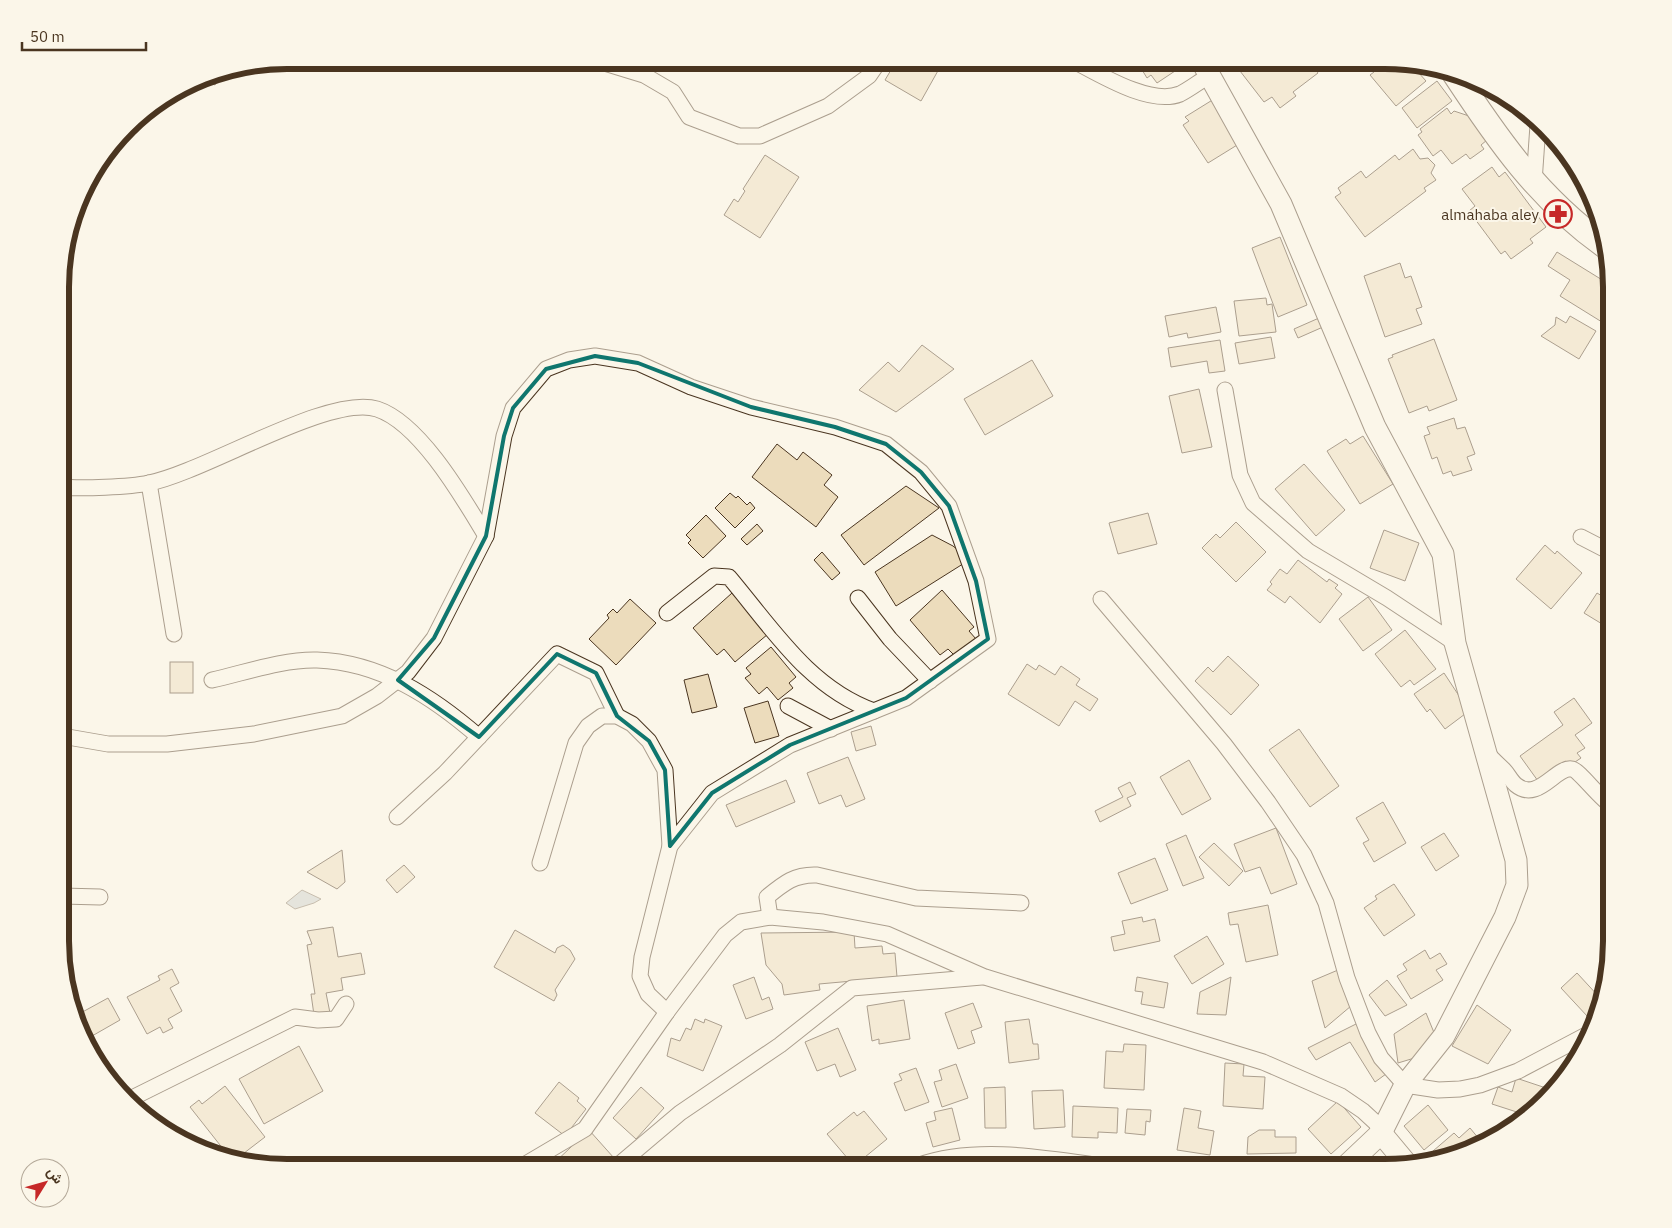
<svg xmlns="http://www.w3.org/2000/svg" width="1672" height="1228" font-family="'IBM Plex Sans',Vazirmatn,sans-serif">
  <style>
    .water { fill: #c9cecd; stroke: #887966 }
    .building { fill: #ecdcbc; stroke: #4a3520 }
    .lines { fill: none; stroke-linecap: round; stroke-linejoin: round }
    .street-casing { stroke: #4a3520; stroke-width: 17 }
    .secondary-casing { stroke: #4a3520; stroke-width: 23 }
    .primary-casing { stroke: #4a3520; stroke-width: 26 }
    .street { stroke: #fbf6e9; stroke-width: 15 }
    .secondary { stroke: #fbf6e9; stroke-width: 21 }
    .primary { stroke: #fbf6e9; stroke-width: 24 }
    .marked { fill: none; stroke: #0f766e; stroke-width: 4; stroke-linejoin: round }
    .labels { text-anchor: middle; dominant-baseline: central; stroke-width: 4; stroke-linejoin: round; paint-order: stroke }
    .poi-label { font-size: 15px; fill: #4a3520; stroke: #fbf6e9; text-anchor: end }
    .rim { fill: none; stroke: #4a3520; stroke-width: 6 }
  </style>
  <rect width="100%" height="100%" fill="#fbf6e9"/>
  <polygon class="water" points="302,890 321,899 314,903 295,909 286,903"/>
  <g class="building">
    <polygon points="897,60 944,60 921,101 885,80"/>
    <polygon points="1136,60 1177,60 1181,67 1157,83 1151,75 1147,78"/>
    <polygon points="1254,60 1309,60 1318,73 1293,92 1296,96 1280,108 1272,97 1264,102 1240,71"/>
    <polygon points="1383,60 1410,63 1426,81 1396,106 1370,75 1374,72 1372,70"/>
    <polygon points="220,73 215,85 200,77"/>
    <polygon points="1437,81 1452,101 1417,128 1402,108"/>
    <polygon points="1214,99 1242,142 1208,163 1183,125 1189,121 1185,117"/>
    <polygon points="1447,108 1451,114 1454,111 1469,116 1487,140 1481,145 1484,149 1470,159 1466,154 1452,164 1441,150 1433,156 1418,135 1422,132 1420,129"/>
    <polygon points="1413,149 1420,159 1428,158 1435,165 1431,173 1436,180 1424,188 1426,191 1365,237 1335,197 1341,193 1338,188 1361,171 1366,178 1395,155 1399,160"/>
    <polygon points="765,155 799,177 760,238 724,215 734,199 738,202 745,191 743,189"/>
    <polygon points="1492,167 1499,177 1505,172 1546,227 1530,239 1533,243 1511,259 1505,251 1501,254 1469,211 1475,206 1462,189"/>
    <polygon points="1280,237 1307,305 1278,317 1252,248"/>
    <polygon points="1557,252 1612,286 1612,323 1610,327 1560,296 1570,280 1548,266"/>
    <polygon points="1400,263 1405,278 1411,276 1422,307 1416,309 1422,324 1385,337 1364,276"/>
    <polygon points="1266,298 1267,305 1272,304 1276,332 1239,336 1234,301"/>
    <polygon points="1216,307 1221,332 1188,338 1187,333 1169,337 1165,316"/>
    <polygon points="1570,316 1596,331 1579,359 1541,336 1555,325 1556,317 1566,323"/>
    <polygon points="1319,318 1323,327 1298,338 1294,329"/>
    <polygon points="1271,337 1275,358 1239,364 1235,343"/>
    <polygon points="1434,339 1457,400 1429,411 1427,406 1409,413 1388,359 1393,357 1392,355"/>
    <polygon points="1220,340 1225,371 1209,373 1207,361 1171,367 1168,348"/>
    <polygon points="922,345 954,369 896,412 859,390 888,362 899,372"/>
    <polygon points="1032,360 1053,396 985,435 964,399"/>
    <polygon points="1199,389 1212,447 1182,453 1169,396"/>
    <polygon points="1454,418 1457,429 1465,427 1475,454 1467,457 1472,470 1453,476 1451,471 1443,474 1437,457 1432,459 1424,436 1430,434 1427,427"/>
    <polygon points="1363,436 1393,484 1360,504 1327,451 1346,439 1350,444"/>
    <polygon points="777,444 797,460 803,452 832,475 824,485 838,497 816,527 752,477"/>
    <polygon points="1304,464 1345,510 1316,536 1275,489"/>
    <polygon points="906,486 939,508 864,565 841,535"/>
    <polygon points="730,493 736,498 738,496 747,505 750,502 755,508 735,528 715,508"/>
    <polygon points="1148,513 1157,544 1118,554 1109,523"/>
    <polygon points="706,515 726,536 703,558 688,543 691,540 686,535"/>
    <polygon points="1236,522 1266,552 1236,582 1202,548 1216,534 1220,538"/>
    <polygon points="757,524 763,531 747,545 741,539"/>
    <polygon points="1384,530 1419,543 1405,581 1370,568"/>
    <polygon points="932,535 953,546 963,554 966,562 896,606 875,572"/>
    <polygon points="1545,545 1555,554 1557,551 1582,573 1551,609 1516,579"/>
    <polygon points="822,552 840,573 832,580 814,560"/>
    <polygon points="1298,560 1327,582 1329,579 1338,585 1335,588 1342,594 1320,623 1290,596 1285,603 1267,590 1272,584 1270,582 1280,569 1287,574"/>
    <polygon points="1612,581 1612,630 1584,613 1597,593 1602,596"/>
    <polygon points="942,590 974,627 969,631 976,639 956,657 948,649 940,655 910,620"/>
    <polygon points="732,593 768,634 735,662 724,649 717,655 693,628"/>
    <polygon points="1368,597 1392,630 1363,651 1339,619"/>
    <polygon points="630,599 656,623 616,665 589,639 609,618 607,615 613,609 617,613"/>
    <polygon points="1405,630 1436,669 1414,685 1410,680 1401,687 1375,654"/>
    <polygon points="771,647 796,677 789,683 793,688 778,700 767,687 759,694 745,678 751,674 746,668"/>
    <polygon points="1228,656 1259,685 1231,715 1195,681 1208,667 1213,672"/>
    <rect x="170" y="662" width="23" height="31"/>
    <polygon points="1027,664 1036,670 1039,665 1055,675 1061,666 1080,679 1076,685 1098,699 1090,711 1075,701 1059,726 1008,694"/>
    <polygon points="1444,673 1469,711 1445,729 1430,709 1427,712 1414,694"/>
    <polygon points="708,674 717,707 692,713 684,680"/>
    <polygon points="1574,698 1592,723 1575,735 1585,748 1577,753 1581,758 1569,766 1566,761 1538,781 1520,756 1563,725 1554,712"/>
    <polygon points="768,701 779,736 755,743 744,708"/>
    <polygon points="871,726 876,745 856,751 851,732"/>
    <polygon points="1299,729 1339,786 1310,807 1269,750"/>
    <polygon points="848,757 865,799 846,807 841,795 819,804 807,773"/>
    <polygon points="1189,760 1211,799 1182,815 1160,777"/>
    <polygon points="786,780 795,802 736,827 726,805"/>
    <polygon points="1130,782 1136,794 1127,798 1131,806 1100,822 1095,811 1123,797 1118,788"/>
    <polygon points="1383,802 1406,843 1374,862 1363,843 1369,840 1356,818"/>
    <polygon points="1276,828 1297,884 1271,894 1260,867 1245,872 1234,844"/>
    <polygon points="1444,833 1459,856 1436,871 1421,847"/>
    <polygon points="1186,835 1204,878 1183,886 1166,844"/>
    <polygon points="1214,843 1243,871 1229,886 1199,857"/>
    <polygon points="342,850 345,882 337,889 307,872"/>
    <polygon points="1155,858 1168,890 1131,904 1118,873"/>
    <polygon points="404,865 415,877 397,893 386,880"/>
    <polygon points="1394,884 1415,915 1384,936 1364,908 1377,899 1375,896"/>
    <polygon points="1268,905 1278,955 1246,962 1238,924 1230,925 1228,913"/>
    <polygon points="1142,917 1143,922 1155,919 1160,941 1114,951 1111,937 1125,934 1122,921"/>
    <polygon points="333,927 338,957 361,953 365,974 341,978 343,990 326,993 330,1013 314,1015 311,994 315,994 307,945 312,944 307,931"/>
    <polygon points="515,930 555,953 557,948 563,945 570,950 575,959 555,990 557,995 554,1001 494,967"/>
    <polygon points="854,932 855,948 882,946 883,954 895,953 897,977 819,984 820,990 784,995 782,984 766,965 761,933"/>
    <polygon points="1207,936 1224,964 1192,984 1174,956"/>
    <polygon points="1425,950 1430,959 1440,953 1447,964 1436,970 1443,980 1411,999 1397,976 1407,970 1403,964"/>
    <polygon points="172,969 179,983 170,988 182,1011 168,1019 173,1028 163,1033 160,1027 147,1034 127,997 160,980 158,976"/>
    <polygon points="1338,970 1351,1006 1325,1028 1312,981"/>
    <polygon points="1577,973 1601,999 1600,1006 1588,1017 1561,988"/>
    <polygon points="754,977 762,1000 769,997 773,1009 746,1019 733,985"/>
    <polygon points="1137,977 1168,983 1164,1008 1141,1004 1143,992 1135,991"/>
    <polygon points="1231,977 1226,1015 1197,1014 1200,992"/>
    <polygon points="1387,980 1407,1005 1385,1016 1369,995"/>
    <polygon points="108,998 120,1020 85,1040 77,1015"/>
    <polygon points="904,1000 910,1039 879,1044 879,1039 872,1041 867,1006"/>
    <polygon points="973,1003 982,1027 971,1031 975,1043 958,1049 945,1013"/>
    <polygon points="1477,1005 1511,1030 1488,1064 1452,1046"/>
    <polygon points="1426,1013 1435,1035 1421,1056 1398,1063 1394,1034"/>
    <polygon points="695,1019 704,1023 705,1019 722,1026 703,1071 667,1056 671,1038 680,1041 686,1028 691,1030"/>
    <polygon points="1029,1019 1033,1044 1038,1044 1039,1059 1009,1063 1005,1022"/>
    <polygon points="1358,1023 1386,1074 1375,1082 1350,1042 1316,1060 1308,1048"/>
    <polygon points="838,1028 856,1070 840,1077 835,1064 817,1071 805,1042"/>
    <polygon points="1124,1044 1146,1045 1144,1090 1104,1088 1106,1051 1123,1052"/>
    <polygon points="299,1046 323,1091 264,1124 239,1079"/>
    <polygon points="1225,1063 1244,1064 1243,1076 1265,1077 1263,1109 1223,1106"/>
    <polygon points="956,1064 968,1098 942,1107 934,1082 942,1080 939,1070"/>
    <polygon points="916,1068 929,1102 905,1111 894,1083 902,1080 899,1074"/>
    <polygon points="1516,1078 1552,1090 1523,1114 1492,1104 1498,1087 1512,1092"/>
    <polygon points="559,1082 579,1098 577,1101 586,1109 565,1136 535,1113"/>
    <polygon points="225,1086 265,1137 235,1160 231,1159 190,1107 199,1100 202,1104"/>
    <polygon points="641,1087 664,1108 636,1139 613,1118"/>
    <polygon points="1005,1087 1006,1128 985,1128 984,1088"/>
    <polygon points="1063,1090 1065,1127 1034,1129 1032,1091"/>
    <polygon points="1338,1101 1361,1127 1331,1154 1308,1129"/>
    <polygon points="1428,1105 1448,1130 1424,1150 1404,1126"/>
    <polygon points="1073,1106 1118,1108 1117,1133 1098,1132 1098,1138 1072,1137"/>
    <polygon points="952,1108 960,1140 933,1147 926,1123 936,1120 934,1112"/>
    <polygon points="1184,1108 1201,1111 1198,1128 1214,1131 1210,1155 1177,1150"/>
    <polygon points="1127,1109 1151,1110 1150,1122 1146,1121 1145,1135 1125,1133"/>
    <polygon points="864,1111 887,1139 854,1166 827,1134 854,1112 857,1116"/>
    <polygon points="1470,1128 1484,1145 1437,1156 1433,1151 1454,1133 1459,1138"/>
    <polygon points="589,1130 614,1158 603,1168 555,1168 552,1165"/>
    <polygon points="1259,1130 1275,1130 1275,1137 1296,1137 1296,1153 1247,1154 1248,1137"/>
    <polygon points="422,1160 428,1168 411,1168"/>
  </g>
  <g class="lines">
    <defs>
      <g id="street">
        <polyline points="595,60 644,75 673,92 689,117 739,136 760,136 828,106 869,76 880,60"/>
        <path d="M1072 60C1099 74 1150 106 1180 94 1190 89 1200 81 1209 76"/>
        <polyline points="1534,182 1538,125"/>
        <polyline points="1225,390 1240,475 1253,503 1308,551 1387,598 1455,643"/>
        <polyline points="149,483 174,634"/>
        <path d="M62 487C80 489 130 487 149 483 205 472 329 394 377 409 420 423 463 498 486 536"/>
        <polyline points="1581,537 1612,553"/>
        <polyline points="858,598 890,639 930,681"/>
        <polyline points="1101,599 1224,744 1268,802 1304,855 1326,903 1347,978 1368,1033 1381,1058 1405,1085 1438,1090 1460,1089 1480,1085 1518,1071 1592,1032"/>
        <path d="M667 613 714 576 729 577C772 628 809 688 874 711"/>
        <path d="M212 680C244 673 283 659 317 660 380 662 433 697 479 737"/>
        <polyline points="788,706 831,729"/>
        <polyline points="62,736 108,744 167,744 254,734 342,716 377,696 408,672 434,638 486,536 504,436 513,408 546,369 569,360 595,356 638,363 691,387 751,407 835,427 886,444 921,472 949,506 976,581 988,639 906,698 790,745 712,793 670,846 642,957 640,976 648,994 667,1012"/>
        <path d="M1487 753C1492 759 1498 764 1504 770 1508 774 1511 781 1516 785 1538 803 1556 766 1572 769 1580 771 1599 798 1612 806"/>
        <polyline points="397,817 445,773 557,654 596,673 617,716"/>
        <polyline points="540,863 576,743 588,726 602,716 617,716 632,724 649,741 665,770 670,846"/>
        <polyline points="62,896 100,897"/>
        <path d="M770 917 767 897C784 883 795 874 817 875L916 898 1021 903"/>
        <polyline points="130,1099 295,1017 318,1020 336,1019 346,1004"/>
        <polyline points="519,1168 585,1129 667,1012 725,935 741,922 770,917 823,922 887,934 985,977 1263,1062 1341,1096 1363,1111 1376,1123 1381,1133"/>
        <polyline points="615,1168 680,1113 780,1045 852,988 982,977"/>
      </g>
      <g id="secondary">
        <polyline points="1201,60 1281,204 1375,427 1443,554 1455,643 1516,860 1517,885 1505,917 1444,1036 1405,1085 1381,1133 1344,1168"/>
        <polyline points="1381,1133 1406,1163"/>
        <path d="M920 1168C974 1149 1040 1160 1095 1168"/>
      </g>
      <path id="primary" d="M1454 73C1498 140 1538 198 1605 246"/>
    </defs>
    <use href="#street" class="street-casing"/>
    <use href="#secondary" class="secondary-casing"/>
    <use href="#primary" class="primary-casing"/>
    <use href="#street" class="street"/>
    <use href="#secondary" class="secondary"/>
    <use href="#primary" class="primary"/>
  </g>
  <path d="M0 0H1672V1228H0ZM595 356 638 363 751 407 835 427 886 444 921 472 949 506 976 581 988 639 906 698 790 745 712 793 670 846 665 770 649 741 617 716 596 673 557 654 479 737 398 680 434 638 486 536 504 436 513 408 546 369Z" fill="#fbf6e9" fill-opacity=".55" fill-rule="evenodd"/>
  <path class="marked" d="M595 356 638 363 751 407 835 427 886 444 921 472 949 506 976 581 988 639 906 698 790 745 712 793 670 846 665 770 649 741 617 716 596 673 557 654 479 737 398 680 434 638 486 536 504 436 513 408 546 369Z"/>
  <defs>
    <symbol id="pharmacy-ring" viewBox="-11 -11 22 22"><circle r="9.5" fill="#fbf6e9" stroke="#c62828" stroke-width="1.5"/><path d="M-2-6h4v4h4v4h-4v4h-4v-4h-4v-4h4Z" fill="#c62828"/></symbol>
  </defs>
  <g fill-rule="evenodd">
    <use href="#pharmacy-ring" x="1542" y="198" width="32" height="32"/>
  </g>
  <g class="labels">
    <g class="poi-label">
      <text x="1539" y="214">almahaba aley</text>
    </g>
  </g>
  <path d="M0 0H1672V1228H0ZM287 69H1385A218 218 0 0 1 1603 287V941A218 218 0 0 1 1385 1159H287A218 218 0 0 1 69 941V287A218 218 0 0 1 287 69Z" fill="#fbf6e9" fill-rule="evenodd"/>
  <path class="rim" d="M287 69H1385A218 218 0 0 1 1603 287V941A218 218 0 0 1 1385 1159H287A218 218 0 0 1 69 941V287A218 218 0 0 1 287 69Z"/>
  <g transform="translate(45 1183) rotate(53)"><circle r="24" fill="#fbf6e9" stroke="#b4a999"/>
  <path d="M0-4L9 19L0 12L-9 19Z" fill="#c62828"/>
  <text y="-8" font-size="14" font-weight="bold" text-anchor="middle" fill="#4a3520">ش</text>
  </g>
  <path d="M22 42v8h124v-8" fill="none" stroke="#4a3520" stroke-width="2.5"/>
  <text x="30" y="42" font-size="15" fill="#4a3520" stroke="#fbf6e9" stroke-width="4" paint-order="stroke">50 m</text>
</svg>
